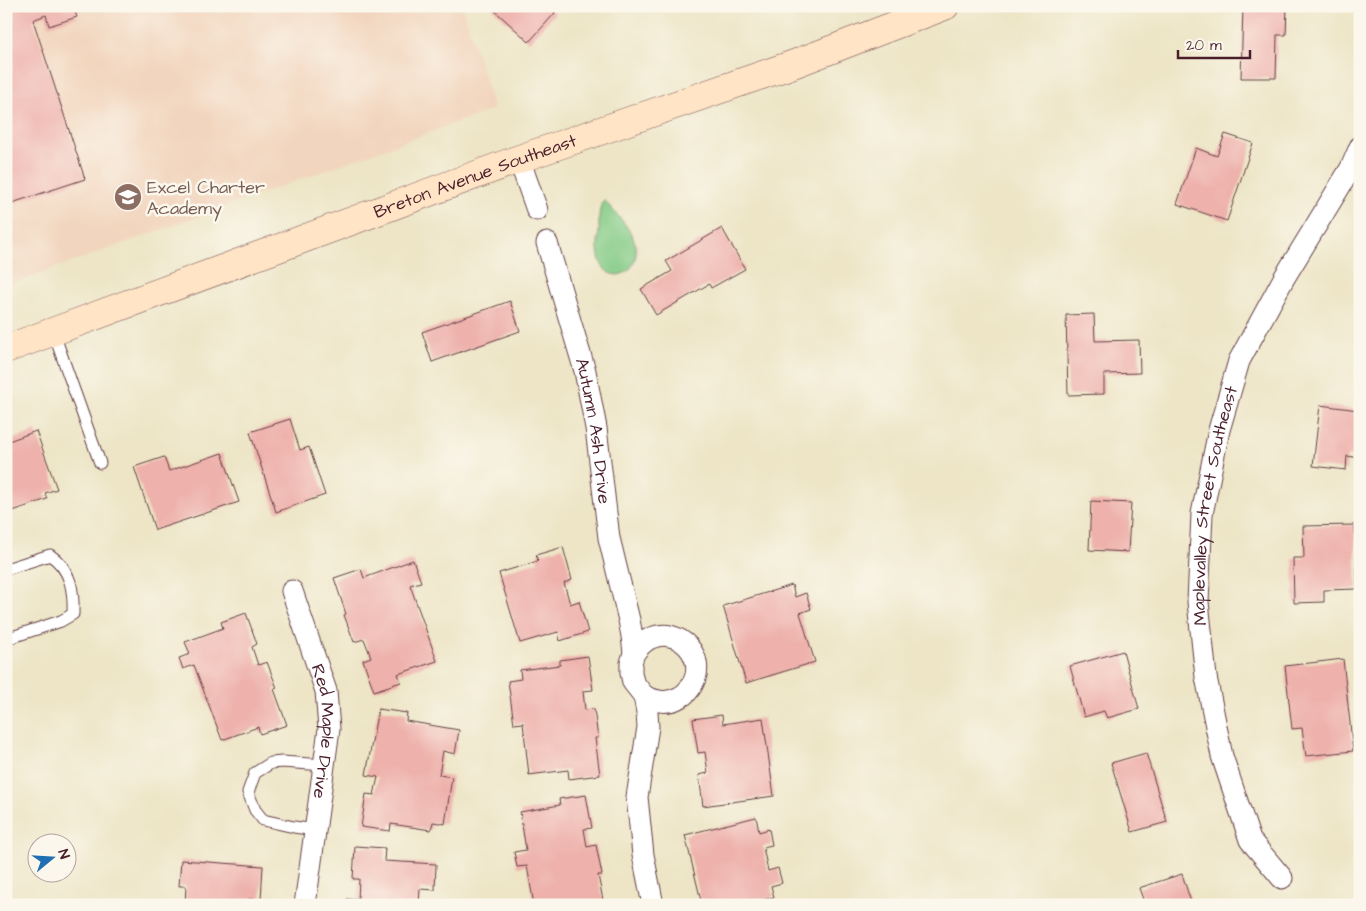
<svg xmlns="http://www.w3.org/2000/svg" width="1366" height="911" font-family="'Architects Daughter',sans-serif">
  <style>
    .built { fill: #f2d5be }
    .green { fill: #84cb86; stroke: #677558 }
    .building { fill: #eeb1ab }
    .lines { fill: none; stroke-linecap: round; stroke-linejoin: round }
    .lane-casing { stroke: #623d42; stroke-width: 13 }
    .street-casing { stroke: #623d42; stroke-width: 23 }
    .secondary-casing { stroke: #623d42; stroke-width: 29 }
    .lane { stroke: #fff; stroke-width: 11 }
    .street { stroke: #fff; stroke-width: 21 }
    .secondary { stroke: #ffe4c6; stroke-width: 28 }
    .labels { text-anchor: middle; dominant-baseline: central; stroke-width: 5; stroke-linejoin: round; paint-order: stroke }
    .street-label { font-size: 18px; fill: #4a1f2b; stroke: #fbf7ec }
    .education-label { font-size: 18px; fill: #785e54; stroke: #fbf7ec; text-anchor: start }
  </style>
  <rect width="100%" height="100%" fill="#fbf7ec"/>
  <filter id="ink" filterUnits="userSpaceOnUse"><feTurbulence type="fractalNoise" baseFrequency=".02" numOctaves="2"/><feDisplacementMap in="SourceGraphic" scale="10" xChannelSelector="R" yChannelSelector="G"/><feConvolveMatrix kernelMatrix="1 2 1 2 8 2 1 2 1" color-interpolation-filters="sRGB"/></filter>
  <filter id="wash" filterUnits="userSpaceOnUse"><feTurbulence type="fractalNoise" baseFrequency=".0096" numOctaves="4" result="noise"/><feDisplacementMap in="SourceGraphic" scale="20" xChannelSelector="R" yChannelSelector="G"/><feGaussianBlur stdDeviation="1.12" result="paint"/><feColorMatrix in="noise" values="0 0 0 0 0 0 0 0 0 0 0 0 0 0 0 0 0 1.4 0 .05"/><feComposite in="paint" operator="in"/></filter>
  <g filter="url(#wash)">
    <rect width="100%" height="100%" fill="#ede5c6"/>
    <polygon class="built" points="6,6 462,6 494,109 6,286"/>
    <path class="green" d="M604 200C614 212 628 225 634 240 645 272 609 289 600 260 597 251 598 239 599 230 599 220 598 207 604 200Z"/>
    <g id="blocks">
      <g class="building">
        <polygon points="6,6 91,7 75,12 77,17 49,26 46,15 33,20 85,179 6,205"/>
        <polygon points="496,6 548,6 555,13 529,42 493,9"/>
        <polygon points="1243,6 1287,6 1286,35 1277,35 1276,78 1241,78"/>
        <polygon points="1225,134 1253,143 1227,221 1177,204 1196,148 1217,156"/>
        <polygon points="722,228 745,269 711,288 709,284 656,315 641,289 672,271 666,261"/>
        <polygon points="510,301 520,331 432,362 422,332"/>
        <polygon points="1094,314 1095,341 1139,340 1140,373 1104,374 1104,394 1068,395 1066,315"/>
        <polygon points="1320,405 1358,410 1355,436 1360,436 1360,458 1347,456 1346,470 1313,466"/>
        <polygon points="290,419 300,450 309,447 325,495 276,512 250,432"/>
        <polygon points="36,431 57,489 45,493 47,499 10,512 8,507 6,507 6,442"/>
        <polygon points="222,453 239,502 155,530 134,467 164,457 169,471"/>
        <polygon points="1091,501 1131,503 1128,552 1089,550"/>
        <polygon points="1355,525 1357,589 1324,590 1324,602 1294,603 1293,558 1304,558 1303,526"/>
        <polygon points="563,547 572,580 564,583 570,604 579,601 588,632 560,641 558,632 520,643 499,573 538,561 536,555"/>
        <polygon points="413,560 421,582 410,585 437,661 398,674 401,682 374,691 363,660 371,657 364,639 354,642 344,615 346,614 334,578 361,569 364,578"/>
        <polygon points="792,585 795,597 806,593 811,609 800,613 815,662 746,683 723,606"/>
        <polygon points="246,613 257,644 252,647 258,665 267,662 277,688 274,689 287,725 260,734 258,727 222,740 194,665 183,669 179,658 190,654 185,642 223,628 221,622"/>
        <polygon points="1123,651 1139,709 1107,718 1104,711 1084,717 1070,666"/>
        <polygon points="588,656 593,690 583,691 585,710 594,709 598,738 595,738 600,775 569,779 568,770 529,775 523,723 514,724 508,681 521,679 520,670 560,665 560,660"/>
        <polygon points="1343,659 1353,751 1306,756 1302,728 1292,729 1285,666"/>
        <polygon points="378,709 407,713 406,721 459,730 455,754 443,751 439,775 452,777 445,824 433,822 431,830 391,824 390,831 361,827 366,794 374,795 378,777 366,775"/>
        <polygon points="722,715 723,724 763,718 774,796 703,806 699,775 708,773 705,752 698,753 693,719"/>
        <polygon points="1146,753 1167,822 1132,832 1111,763"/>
        <polygon points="586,795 592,828 584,829 587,847 596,845 602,875 598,875 604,905 534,905 527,866 517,867 514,852 526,850 520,812 560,805 559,799"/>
        <polygon points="756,817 759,832 769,829 772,845 763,847 768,871 778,868 782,883 771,886 774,897 744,905 702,905 685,835"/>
        <polygon points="355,846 385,848 384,861 436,864 435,890 420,889 419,905 347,905 347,899 358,900 359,879 353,879"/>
        <polygon points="181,860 263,866 261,900 249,899 249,905 185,905 186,886 179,886"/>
        <polygon points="1182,874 1192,905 1145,905 1139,888"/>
      </g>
    </g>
  </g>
  <g filter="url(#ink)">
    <use href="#blocks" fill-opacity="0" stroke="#623d42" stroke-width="1"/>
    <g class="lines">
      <defs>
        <g id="lane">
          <polyline points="53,331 100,463"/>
          <path d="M6 569 50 555C71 569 74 591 73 614L61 621 6 639"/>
          <polyline points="315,830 294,827 263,820 255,810 248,792 255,773 271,763 282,762 324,765"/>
        </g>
        <g id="street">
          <polyline points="519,159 537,210"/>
          <path id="s1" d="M547 243 585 371 596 428 609 538 629 620 632 636 634 653 631 663V673L633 682 644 696 647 712 648 727 637 797 643 855 653 905"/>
          <path id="s2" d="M292 591 326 691 329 729 305 905"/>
          <path d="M634 653C639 647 643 641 651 638 679 626 707 657 693 683 690 689 686 694 680 697 668 704 657 702 644 696"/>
          <path id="s3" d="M1282 878 1250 840 1222 756 1206 677 1198 602 1202 514 1219 430 1239 361 1284 278 1351 168 1360 147"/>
        </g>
        <g id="secondary">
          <path id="s4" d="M6 349 519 159 791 65 945 6"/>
        </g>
      </defs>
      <use href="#lane" class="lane-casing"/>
      <use href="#street" class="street-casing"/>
      <use href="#secondary" class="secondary-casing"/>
      <use href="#lane" class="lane"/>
      <use href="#street" class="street"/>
      <use href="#secondary" class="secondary"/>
    </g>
  </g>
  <defs>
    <symbol id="school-disc" viewBox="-11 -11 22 22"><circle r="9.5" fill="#8d6e63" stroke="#fbf7ec"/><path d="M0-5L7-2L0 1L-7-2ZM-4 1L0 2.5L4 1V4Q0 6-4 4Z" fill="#fff"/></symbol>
  </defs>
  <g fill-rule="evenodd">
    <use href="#school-disc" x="112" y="181" width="32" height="32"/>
  </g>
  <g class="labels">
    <g class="street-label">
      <text stroke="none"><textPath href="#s4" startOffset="500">Breton Avenue Southeast</textPath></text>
      <text stroke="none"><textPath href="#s1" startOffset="194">Autumn Ash Drive</textPath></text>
      <text stroke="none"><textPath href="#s3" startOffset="392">Maplevalley Street Southeast</textPath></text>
      <text stroke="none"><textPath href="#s2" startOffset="146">Red Maple Drive</textPath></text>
    </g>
    <g class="education-label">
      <text x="147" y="187">Excel Charter<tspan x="147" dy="21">Academy</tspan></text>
    </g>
  </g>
  <rect width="1366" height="911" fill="none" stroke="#fbf7ec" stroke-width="25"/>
  <g transform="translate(52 858) rotate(72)"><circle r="24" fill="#fbf7ec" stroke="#b4a19f"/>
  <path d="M0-4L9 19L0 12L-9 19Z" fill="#1f6fb2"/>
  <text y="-8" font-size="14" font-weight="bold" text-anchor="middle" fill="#4a1f2b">N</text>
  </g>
  <path d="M1178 50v8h72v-8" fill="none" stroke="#4a1f2b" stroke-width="2.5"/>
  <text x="1186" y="50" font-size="15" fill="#4a1f2b" stroke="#fbf7ec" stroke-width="4" paint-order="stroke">20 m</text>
</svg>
